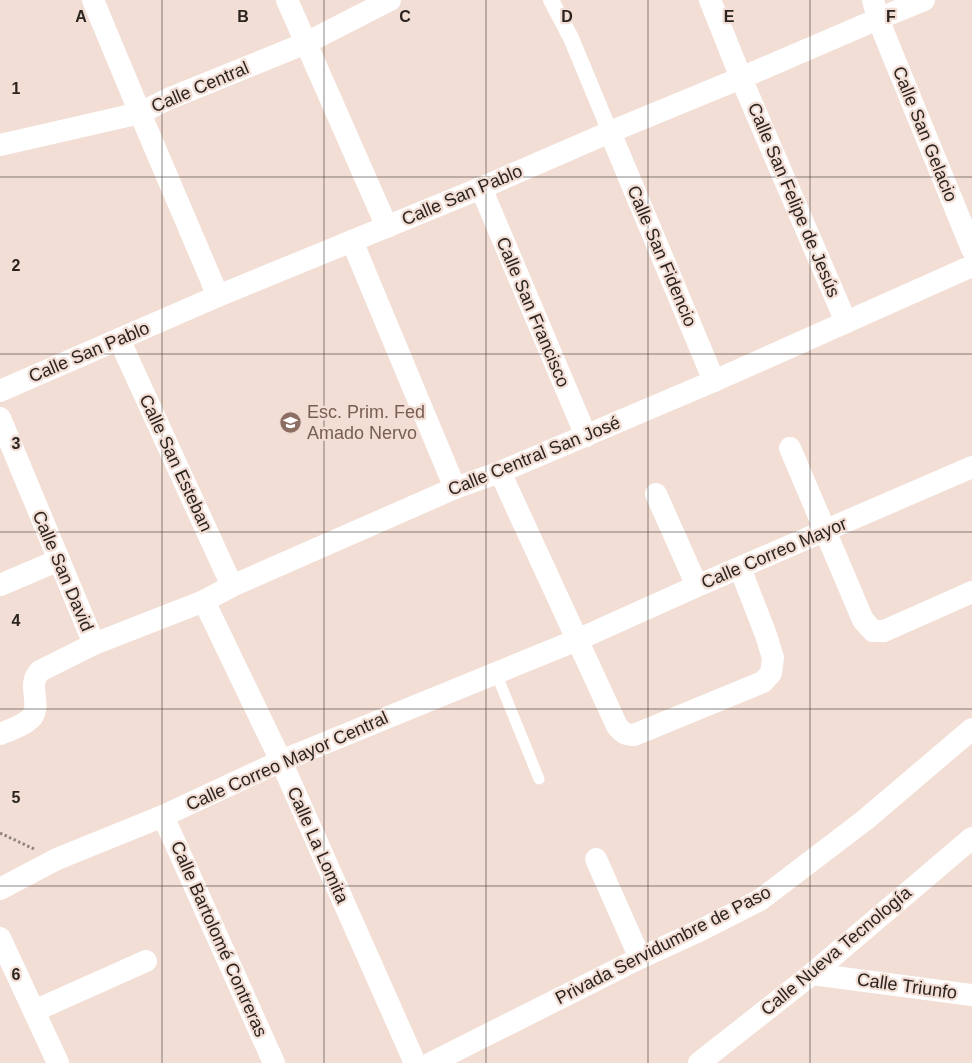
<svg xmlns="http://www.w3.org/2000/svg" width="972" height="1063" font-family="Helvetica,sans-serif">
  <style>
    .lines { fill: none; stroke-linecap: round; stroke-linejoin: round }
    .path { stroke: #93857e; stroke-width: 3; stroke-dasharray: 2.5 2.5; stroke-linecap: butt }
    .service { stroke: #fff; stroke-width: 11 }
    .pedestrian { stroke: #fff; stroke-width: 16 }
    .minor { stroke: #fff; stroke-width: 22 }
    .grid { fill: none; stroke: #2b2420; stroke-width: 1; stroke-opacity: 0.55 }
    .labels { text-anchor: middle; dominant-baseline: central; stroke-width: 4.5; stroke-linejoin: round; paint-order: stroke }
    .street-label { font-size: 18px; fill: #2b2420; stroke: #f2ded4 }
    .education-label { font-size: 18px; fill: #785e54; stroke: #f2ded4; text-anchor: start }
    .grid-label { font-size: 16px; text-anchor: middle; font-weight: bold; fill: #2b2420; stroke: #f2ded4; stroke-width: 4.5; stroke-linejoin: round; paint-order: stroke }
  </style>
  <rect width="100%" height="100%" fill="#f2ded4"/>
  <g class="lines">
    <polyline class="path" points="0,833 34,849"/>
    <polyline class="service" points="496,673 539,779"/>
    <polyline class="pedestrian" points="551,0 571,38 610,132"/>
    <g class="minor">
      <polyline points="93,0 140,113 218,296"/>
      <polyline points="287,0 387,227"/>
      <polyline points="710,0 741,78 846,322"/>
      <polyline points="873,0 878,19 972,249"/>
      <polyline points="610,132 714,381"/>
      <polyline points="0,145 140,113 168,99 306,43 390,0"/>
      <polyline points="481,188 586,436"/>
      <polyline points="352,241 455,488"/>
      <polyline points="119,339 232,586"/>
      <polyline points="0,391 218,296 481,188 610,132 741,78 878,19 924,0"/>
      <polyline points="0,418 94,644"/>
      <polyline points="790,448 863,620 873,631 884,631 972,592"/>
      <path d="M500 472 617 726C622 732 625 735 634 735L763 682 771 673 773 658 766 635 740 568"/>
      <polyline points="656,494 697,586"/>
      <polyline points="0,585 59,560"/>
      <polyline points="204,601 281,761 415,1063"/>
      <path d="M0 734C10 730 25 725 32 717 42 703 26 685 40 671L94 644 204 601 232 586 455 488 500 472 714 381 972 266"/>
      <polyline points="163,816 274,1063"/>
      <polyline points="596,859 640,958"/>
      <polyline points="0,889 57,859 163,816 281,761 577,640 697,586 972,467"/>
      <polyline points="0,938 58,1063"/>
      <polyline points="812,974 972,995"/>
      <polyline points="34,1011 146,961"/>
      <polyline points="431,1063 640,958 701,930 760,900 865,820 972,729"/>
      <polyline points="699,1063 812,974 972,838"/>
    </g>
  </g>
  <path class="grid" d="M162 0V1063M324 0V1063M486 0V1063M648 0V1063M810 0V1063M0 177H972M0 354H972M0 532H972M0 709H972M0 886H972"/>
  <defs>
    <symbol id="school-disc" viewBox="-11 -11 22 22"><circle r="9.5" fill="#8d6e63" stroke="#f2ded4"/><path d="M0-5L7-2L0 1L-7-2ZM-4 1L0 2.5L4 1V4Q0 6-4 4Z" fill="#fff"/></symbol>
  </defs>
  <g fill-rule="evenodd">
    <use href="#school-disc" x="278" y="410" width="25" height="25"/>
  </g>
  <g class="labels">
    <g class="street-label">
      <text transform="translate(200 87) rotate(-23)">Calle Central</text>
      <text transform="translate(925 134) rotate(68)">Calle San Gelacio</text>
      <text transform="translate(462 195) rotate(-23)">Calle San Pablo</text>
      <text transform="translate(794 200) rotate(67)">Calle San Felipe de Jesús</text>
      <text transform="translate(662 256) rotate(67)">Calle San Fidencio</text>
      <text transform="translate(533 312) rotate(67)">Calle San Francisco</text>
      <text transform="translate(89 352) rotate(-23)">Calle San Pablo</text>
      <text transform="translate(534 456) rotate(-22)">Calle Central San José</text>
      <text transform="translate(176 463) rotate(65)">Calle San Esteban</text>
      <text transform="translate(774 553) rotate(-23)">Calle Correo Mayor</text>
      <text transform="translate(63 571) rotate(67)">Calle San David</text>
      <text transform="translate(287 761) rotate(-24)">Calle Correo Mayor Central</text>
      <text transform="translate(318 845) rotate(66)">Calle La Lomita</text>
      <text transform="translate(219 939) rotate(66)">Calle Bartolomé Contreras</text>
      <text transform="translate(663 945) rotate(-27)">Privada Servidumbre de Paso</text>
      <text transform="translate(836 951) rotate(-40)">Calle Nueva Tecnología</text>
      <text transform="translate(907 986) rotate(8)">Calle Triunfo</text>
    </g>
    <g class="education-label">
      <text x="307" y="412">Esc. Prim. Fed<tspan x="307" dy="21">Amado Nervo</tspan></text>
    </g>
  </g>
  <g class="grid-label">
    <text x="81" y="22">A</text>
    <text x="243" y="22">B</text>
    <text x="405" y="22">C</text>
    <text x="567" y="22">D</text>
    <text x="729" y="22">E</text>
    <text x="891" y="22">F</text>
    <text x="16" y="94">1</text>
    <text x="16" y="271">2</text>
    <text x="16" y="449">3</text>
    <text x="16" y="626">4</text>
    <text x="16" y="803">5</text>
    <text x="16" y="980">6</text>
  </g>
</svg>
